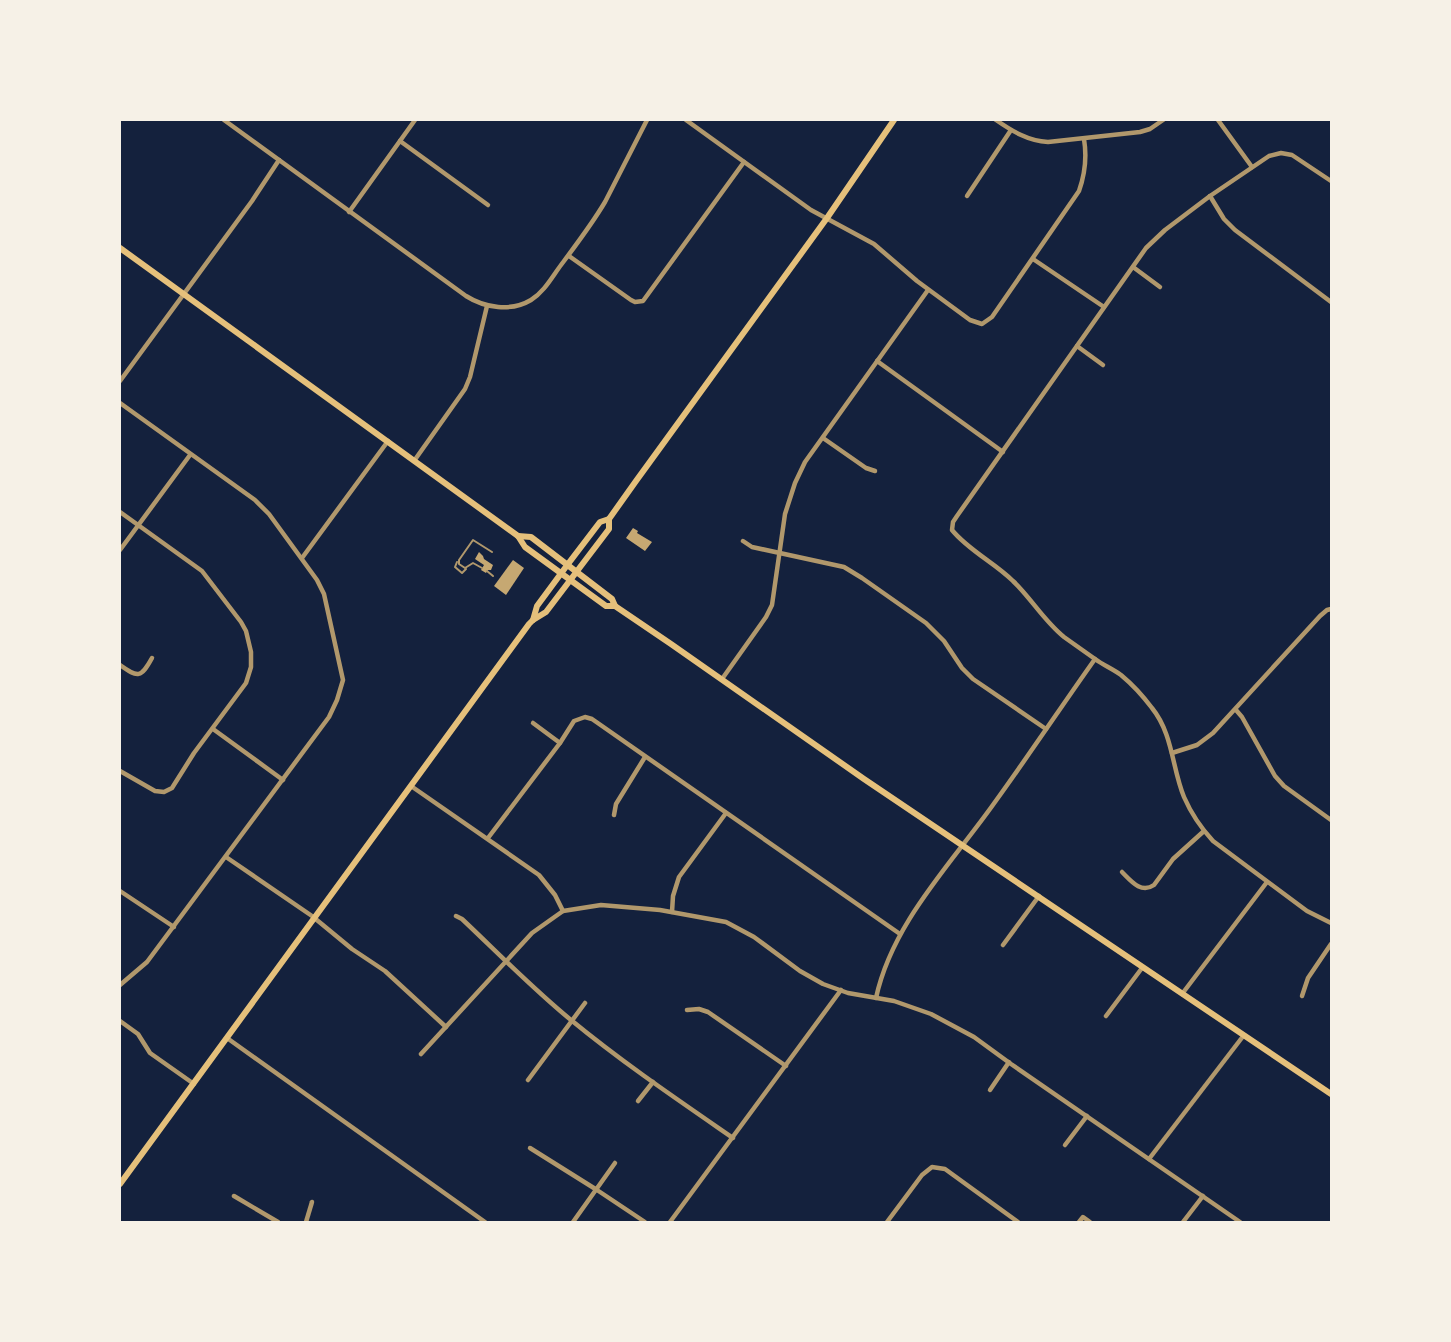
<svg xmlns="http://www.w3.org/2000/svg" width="1451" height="1342" font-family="Montserrat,sans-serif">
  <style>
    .building { fill: #c6a872 }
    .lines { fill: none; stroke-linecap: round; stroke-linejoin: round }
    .service { stroke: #b1986c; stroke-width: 2 }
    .minor { stroke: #b1986c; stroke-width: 4.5 }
    .secondary { stroke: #e5c07b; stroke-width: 6 }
  </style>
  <rect width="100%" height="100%" fill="#14213d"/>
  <g class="building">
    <polygon points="633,528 638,531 637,533 652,542 645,551 626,538"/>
    <polygon points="479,552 483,556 484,559 493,565 491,570 488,570 486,573 481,570 484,565 475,559"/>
    <polygon points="513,560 524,568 506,595 494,586"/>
  </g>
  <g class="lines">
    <g class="service">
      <polyline points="457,562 455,567 462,573 466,569"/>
      <polyline points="482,568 473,563 465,568 459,564 459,560 473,540 492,552"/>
      <polyline points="487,571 493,576"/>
    </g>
    <g class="minor">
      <path d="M224 120 466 296C485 308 511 312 531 300 544 292 552 277 561 265 576 245 592 224 605 202 619 175 633 147 647 120"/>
      <path d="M686 120 811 210 874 244 917 281 970 320 982 324 992 317 1079 191C1085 174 1087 157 1084 139"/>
      <path d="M996 120C1012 131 1028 141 1048 142L1140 132 1150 129 1163 120"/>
      <polyline points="1218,120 1252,167"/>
      <polyline points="400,141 488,205"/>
      <path d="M1331 181 1292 155 1281 153 1269 156 1210 196 1165 230 1146 248 957 516 953 522 952 530C968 550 995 563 1013 581 1031 598 1044 621 1064 637 1074 644 1085 652 1095 659 1103 665 1113 669 1121 675 1133 685 1143 696 1152 708 1173 734 1172 768 1184 797 1191 813 1201 828 1213 841L1307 911 1331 923"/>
      <polyline points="967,196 1011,130"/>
      <polyline points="1210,196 1224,219 1235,230 1331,302"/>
      <polyline points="349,212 415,120"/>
      <polyline points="569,256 631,300 635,302 643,301 744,162"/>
      <polyline points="1033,259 1104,307"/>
      <polyline points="1133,267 1160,287"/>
      <polyline points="1077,346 1103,365"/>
      <polyline points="877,361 1003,452"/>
      <polyline points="120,381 252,201 279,160"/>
      <polyline points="120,403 255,500 269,514 317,580 324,594 343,680 337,700 329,717 147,962 120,985"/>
      <polyline points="823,438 866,468 875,471"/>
      <polyline points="414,461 465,389 470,377 487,306"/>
      <polyline points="120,512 202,571 241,622 246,631 251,652 251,667 246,683 194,753 172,788 164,792 155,791 120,771"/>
      <polyline points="743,541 752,547 844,567 862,578 926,623 944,641 962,668 973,679 1046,729"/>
      <polyline points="120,550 190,455"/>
      <polyline points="302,558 388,441"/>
      <path d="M120 665C138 678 141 678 152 658"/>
      <polyline points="722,679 766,617 772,605 785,514 795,483 805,462 928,290"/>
      <polyline points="1236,710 1242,717 1275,776 1284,786 1331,820"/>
      <polyline points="533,723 560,743"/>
      <polyline points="213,729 283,780"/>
      <polyline points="1172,753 1197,745 1213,733 1320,616 1327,610 1331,609"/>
      <polyline points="411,786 539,875 555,895 563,911"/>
      <polyline points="614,815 616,804 645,757"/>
      <polyline points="488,838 560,743 574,721 585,717 592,719 900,934"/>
      <polyline points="226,857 312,916 352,949 385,971 446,1027"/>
      <path d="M1122 872C1131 881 1141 894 1154 885L1173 859 1204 831"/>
      <polyline points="120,891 174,927"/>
      <polyline points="672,912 673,896 679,877 726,813"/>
      <path d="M456 916 462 919C498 953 533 989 571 1020 622 1062 678 1100 733 1138"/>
      <polyline points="1003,945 1039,896"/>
      <polyline points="1182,994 1267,882"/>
      <polyline points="1302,996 1308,978 1331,944"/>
      <path d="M876 998C892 923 952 863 995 802 1029 755 1061 707 1095 659"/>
      <polyline points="687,1010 699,1009 708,1012 786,1066"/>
      <polyline points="1106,1016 1142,968"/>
      <polyline points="120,1021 138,1034 150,1053 194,1084"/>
      <polyline points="227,1038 485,1222"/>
      <polyline points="421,1054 532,933 563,911 601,905 660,910 726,922 754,937 800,971 823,984 848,993 894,1001 931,1014 974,1037 1011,1064 1240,1222"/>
      <polyline points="528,1080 585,1003"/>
      <polyline points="990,1090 1009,1062"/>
      <polyline points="638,1101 653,1082"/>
      <polyline points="1065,1145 1087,1116"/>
      <polyline points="530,1148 597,1190 645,1222"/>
      <polyline points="1149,1159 1244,1035"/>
      <polyline points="234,1196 278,1222"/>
      <polyline points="306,1222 312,1202"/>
      <polyline points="573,1222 615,1163"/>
      <polyline points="670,1222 841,990"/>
      <polyline points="887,1222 922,1175 932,1167 945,1169 1018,1222"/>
      <polyline points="1079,1222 1083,1217 1090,1222"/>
      <polyline points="1183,1222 1203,1196"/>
    </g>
    <g class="secondary">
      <polyline points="120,248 518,536 525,547 606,606 615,606 671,644 864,779 1331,1094"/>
      <polyline points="518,536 531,537 612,599 615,606"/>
      <polyline points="533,620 537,606 568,564 600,522 609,519"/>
      <polyline points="120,1184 529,624 533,620 546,612 609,529 609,519 636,481 827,218 894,120"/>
    </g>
  </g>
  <rect width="1451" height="1342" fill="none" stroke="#f6f1e7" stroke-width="242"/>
</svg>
